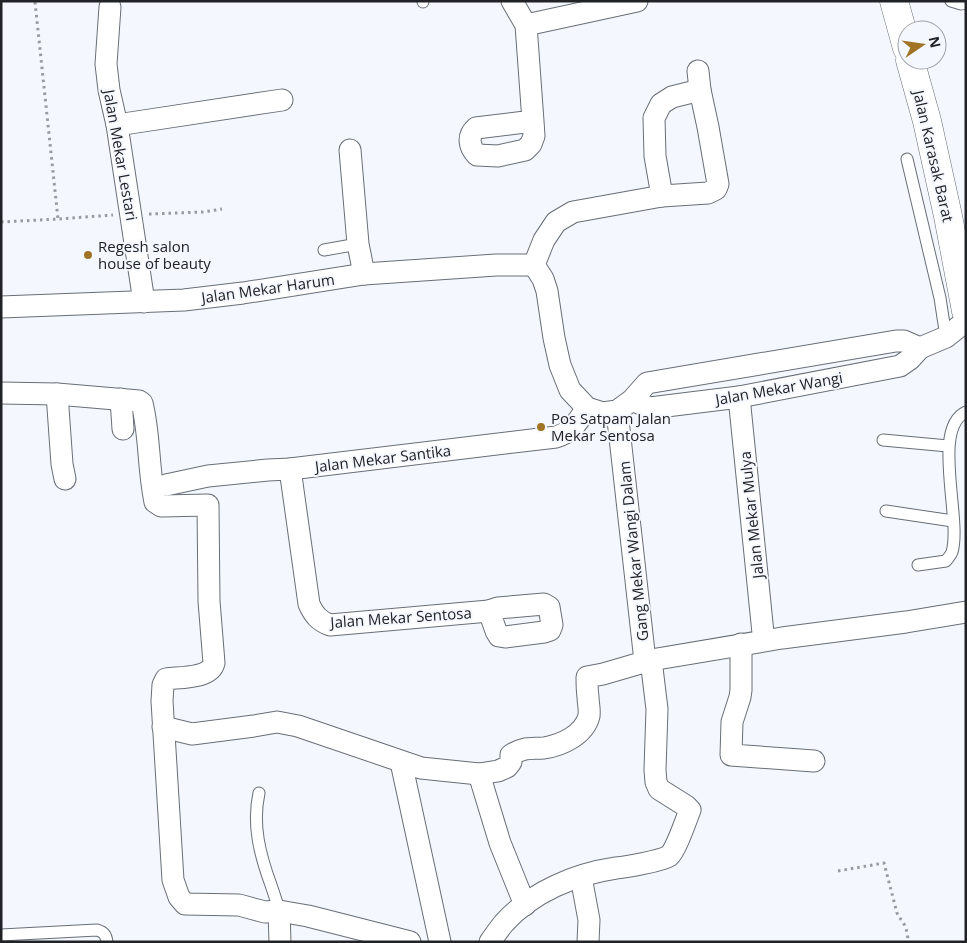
<svg xmlns="http://www.w3.org/2000/svg" width="967" height="943" font-family="'Open Sans',sans-serif">
  <style>
    .lines { fill: none; stroke-linecap: round; stroke-linejoin: round }
    .service-casing { stroke: #686e77; stroke-width: 13 }
    .minor-casing { stroke: #686e77; stroke-width: 23 }
    .tertiary-casing { stroke: #686e77; stroke-width: 29 }
    .path { stroke: #979a9f; stroke-width: 3; stroke-dasharray: 2.5 4; stroke-linecap: butt }
    .service { stroke: #fff; stroke-width: 11 }
    .minor { stroke: #fff; stroke-width: 21 }
    .tertiary { stroke: #fff; stroke-width: 28 }
    .poi-dot { fill: #a17325; stroke: #f4f8fe; stroke-width: 2 }
    .labels { text-anchor: middle; dominant-baseline: central; stroke-width: 4; stroke-linejoin: round; paint-order: stroke }
    .street-label { font-size: 15px; fill: #202226; stroke: #f4f8fe }
    .poi-label { font-size: 15px; fill: #202226; stroke: #f4f8fe; text-anchor: start }
  </style>
  <rect width="100%" height="100%" fill="#f4f8fe"/>
  <g class="lines">
    <defs>
      <g id="service">
        <polyline points="423,1 423,2"/>
        <polyline points="951,1 961,4 966,3"/>
        <polyline points="907,159 940,298 946,337"/>
        <polyline points="324,250 358,244"/>
        <polyline points="883,440 948,446"/>
        <polyline points="886,511 953,521"/>
        <path d="M918 565 946 561C948 558 951 555 952 552 962 519 931 428 966 412"/>
        <path d="M259 793C252 825 260 855 271 885 274 894 277 902 279 911"/>
        <path d="M1 935 97 930C104 932 106 935 107 942"/>
      </g>
      <g id="minor">
        <path d="M512 1 526 25 533 121 534 136 531 144 525 150 498 156 477 155C469 147 467 136 476 128L533 121"/>
        <polyline points="110,7 106,64 109,90 117,125 144,302"/>
        <polyline points="526,25 637,1"/>
        <polyline points="117,125 282,100"/>
        <polyline points="350,150 358,244 364,274"/>
        <polyline points="662,196 655,156 654,118 661,104 672,97 700,90"/>
        <polyline points="534,265 543,279 547,291 554,338 560,365 570,390 587,408 603,413 617,411 632,400 647,383 896,341 904,341 920,348 910,359 900,366 739,397 650,408 632,400"/>
        <polyline points="534,265 544,240 556,222 573,212 662,196 708,193 716,189 718,184 708,127 700,90 698,71"/>
        <polyline points="1,307 184,300 243,293 364,274 496,265 534,265"/>
        <polyline points="920,348 946,337 966,321"/>
        <path d="M1 393 57 394 139 401 142 403C150 435 148 469 155 502L161 506 208 505 209 601 214 663C210 679 179 677 166 679L163 685 162 701 173 880 179 897 185 904 239 905 265 912 279 911 308 916 410 942"/>
        <polyline points="57,394 62,464 65,479"/>
        <polyline points="739,397 763,633"/>
        <polyline points="121,399 123,429"/>
        <polyline points="617,411 645,661"/>
        <path d="M290 469 309 604C314 615 319 621 330 625L489 611"/>
        <path d="M166 485 208 476 268 470 290 469 556 437C573 432 577 422 587 408"/>
        <polygon points="544,604 549,607 552,625 550,630 544,632 505,637 499,636 496,631 489,611 498,608"/>
        <polyline points="741,644 741,690 740,697 732,722 731,755 814,761"/>
        <path d="M163 727 192 734 254 726 277 722 298 726 421 768 479 774 498 771 507 767 511 762V755C523 747 530 749 544 748 562 745 584 735 589 716 590 709 588 703 588 697 587 690 587 684 587 677L603 674 651 660 782 638 906 622 966 612"/>
        <polyline points="401,762 440,942"/>
        <polyline points="479,774 500,843 525,905"/>
        <polyline points="581,877 589,920 588,942"/>
        <polyline points="279,911 280,942"/>
        <path d="M490 942C495 935 499 929 504 923 532 892 575 874 616 868 626 867 661 861 669 856 676 850 686 820 690 810L686 806 659 789 656 782 655 770 657 709 651 660"/>
      </g>
      <g id="tertiary">
        <polyline points="894,1 907,48"/>
        <polyline points="910,60 927,121 948,216 966,311"/>
      </g>
    </defs>
    <use href="#service" class="service-casing"/>
    <use href="#minor" class="minor-casing"/>
    <use href="#tertiary" class="tertiary-casing"/>
    <g class="path">
      <polyline points="35,2 58,219"/>
      <polyline points="149,214 203,212 222,209"/>
      <polyline points="1,222 58,219 113,215"/>
      <path d="M838 871 884 863 897 913C899 918 902 920 904 924 907 930 908 936 908 942"/>
    </g>
    <use href="#service" class="service"/>
    <use href="#minor" class="minor"/>
    <use href="#tertiary" class="tertiary"/>
  </g>
  <g class="poi-dot">
    <circle cx="88" cy="255" r="5"/>
    <circle cx="541" cy="427" r="5"/>
  </g>
  <g class="labels">
    <g class="street-label">
      <text transform="translate(121 155) rotate(80)">Jalan Mekar Lestari</text>
      <text transform="translate(934 156) rotate(77)">Jalan Karasak Barat</text>
      <text transform="translate(268 288) rotate(-8)">Jalan Mekar Harum</text>
      <text transform="translate(779 388) rotate(-10)">Jalan Mekar Wangi</text>
      <text transform="translate(383 458) rotate(-7)">Jalan Mekar Santika</text>
      <text transform="translate(751 515) rotate(-96)">Jalan Mekar Mulya</text>
      <text transform="translate(633 551) rotate(-96)">Gang Mekar Wangi Dalam</text>
      <text transform="translate(401 617) rotate(-4)">Jalan Mekar Sentosa</text>
    </g>
    <g class="poi-label">
      <text x="98" y="246">Regesh salon<tspan x="98" dy="17">house of beauty</tspan></text>
      <text x="551" y="418">Pos Satpam Jalan<tspan x="551" dy="17">Mekar Sentosa</tspan></text>
    </g>
  </g>
  <rect width="967" height="943" fill="none" stroke="#202226" stroke-width="5"/>
  <g transform="translate(922 45) rotate(77)"><circle r="24" fill="#f4f8fe" stroke="#9fa2a8"/>
  <path d="M0-4L9 19L0 12L-9 19Z" fill="#a17325"/>
  <text y="-8" font-size="14" font-weight="bold" text-anchor="middle" fill="#202226">N</text>
  </g>
</svg>
